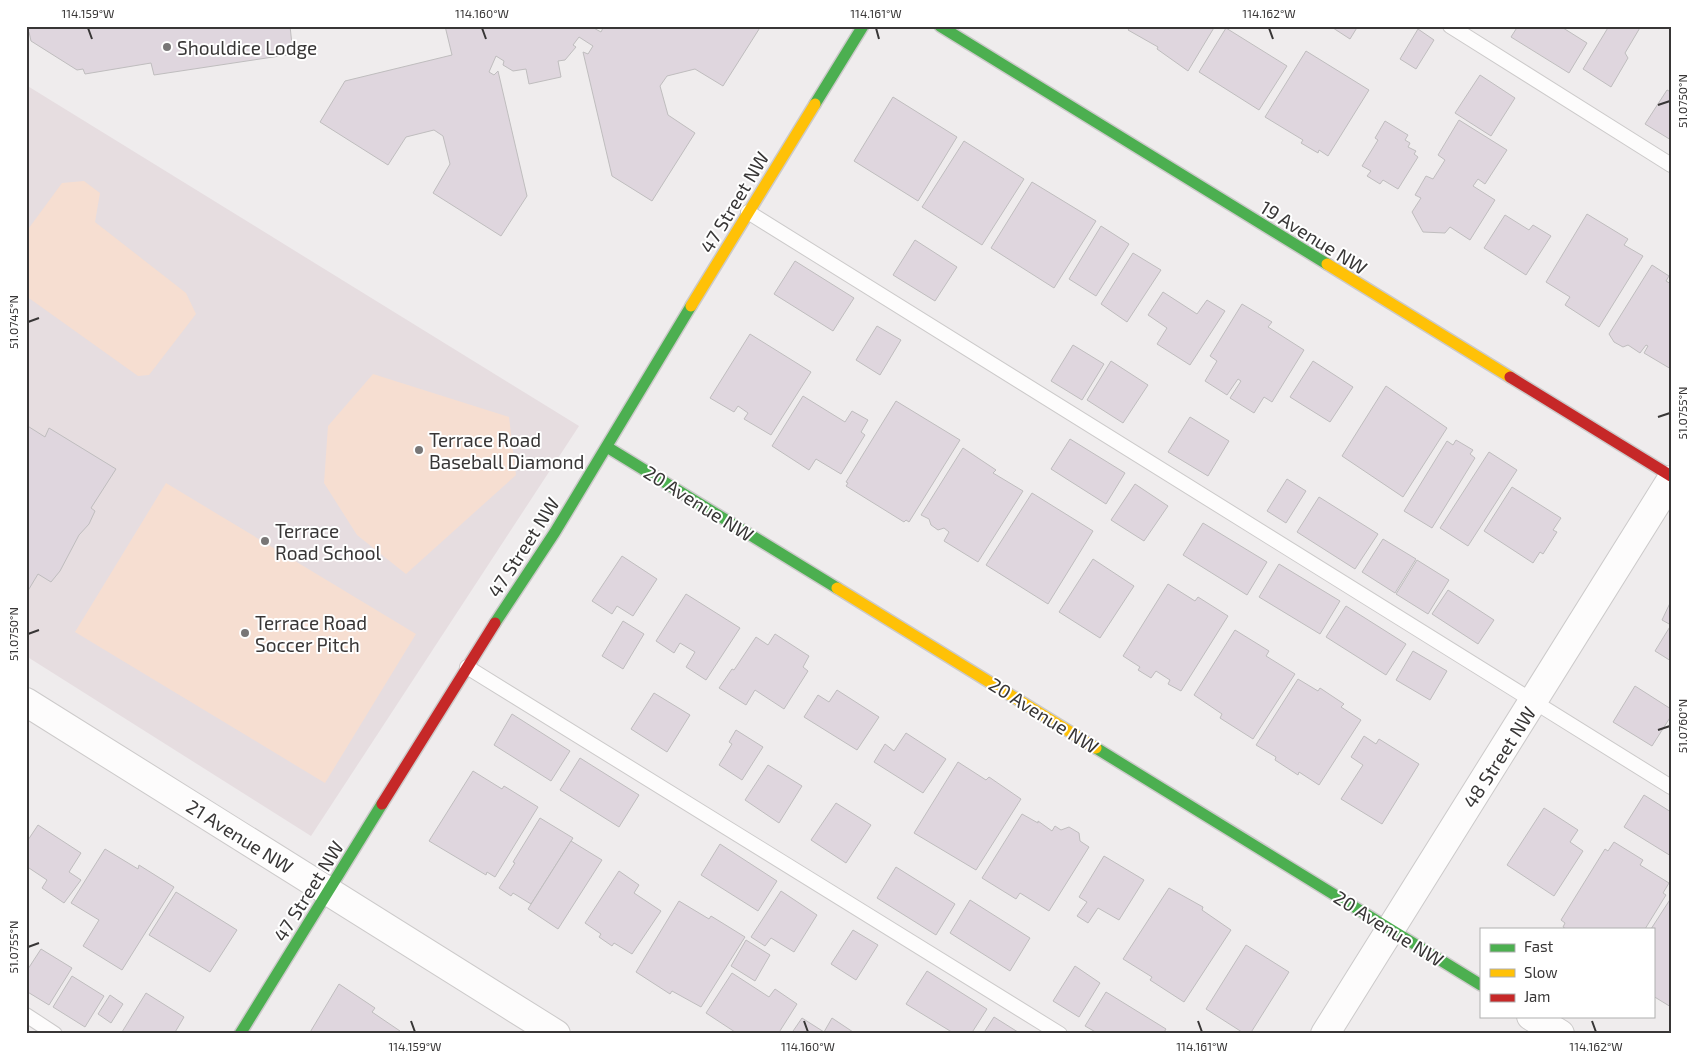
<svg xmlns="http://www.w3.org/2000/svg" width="1697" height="1060" font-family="'Exo 2',sans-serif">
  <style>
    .built { fill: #e6dde0 }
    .green { fill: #f6ded1 }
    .building { fill: #dfd6de; stroke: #bfbdbe }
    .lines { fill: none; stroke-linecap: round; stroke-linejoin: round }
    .lane-casing { stroke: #cccaca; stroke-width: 16 }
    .street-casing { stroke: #cccaca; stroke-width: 30 }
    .fast-casing { stroke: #cccaca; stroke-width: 14 }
    .slow-casing { stroke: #cccaca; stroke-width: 14 }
    .jam-casing { stroke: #cccaca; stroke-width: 14 }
    .lane { stroke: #fdfcfc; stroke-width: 14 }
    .street { stroke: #fdfcfc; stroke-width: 28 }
    .fast { stroke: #4caf50; stroke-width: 11 }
    .slow { stroke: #ffc107; stroke-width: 11 }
    .jam { stroke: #c62828; stroke-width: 11 }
    .ticks { fill: none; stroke: #383636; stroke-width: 2 }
    .poi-dot { fill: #787676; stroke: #fff; stroke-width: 2 }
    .labels { text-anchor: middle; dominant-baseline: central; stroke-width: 4; stroke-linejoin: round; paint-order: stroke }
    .poi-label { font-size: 19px; fill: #383636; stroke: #fff; text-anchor: start }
    .street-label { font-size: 19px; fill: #383636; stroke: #fff }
    .neatline { fill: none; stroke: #383636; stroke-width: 2 }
    .ticks-label { font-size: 12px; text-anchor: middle; fill: #383636 }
  </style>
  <rect width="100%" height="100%" fill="#efeced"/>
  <polygon class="built" points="26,85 579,426 311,836 26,656"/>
  <g class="green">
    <polygon points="84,181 100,193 95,222 186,293 196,314 149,375 138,376 26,296 26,232 62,183"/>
    <polygon points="373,374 509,417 516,475 406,574 357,535 324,483 328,426"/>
    <polygon points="166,483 416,634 325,783 75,632"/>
  </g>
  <g class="building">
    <polygon points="26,26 290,26 293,54 154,75 151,63 85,74 83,69 77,70 31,41 29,32 26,33"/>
    <polygon points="445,26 590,26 601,32 604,26 761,26 723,86 695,69 667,76 660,86 668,115 695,133 652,201 612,176 583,52 588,54 593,46 579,37 573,45 576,47 565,60 558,61 561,77 529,84 526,69 513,71 503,65 504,61 496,56 489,72 494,75 498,71 527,196 501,236 433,193 450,164 443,136 434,130 406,137 388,165 320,122 345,81 452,55"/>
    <polygon points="1131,26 1215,26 1188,71 1157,49 1158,47 1128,30"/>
    <polygon points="1330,26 1358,26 1350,39"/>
    <polygon points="1518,26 1560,26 1587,43 1569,73 1511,37"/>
    <polygon points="1609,26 1641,26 1625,53 1628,58 1611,87 1583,69"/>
    <polygon points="1226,28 1287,66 1259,110 1199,72"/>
    <polygon points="1418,29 1434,40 1416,69 1400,59"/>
    <polygon points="1306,51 1369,90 1328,156 1319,150 1318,153 1301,143 1303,140 1265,117"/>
    <polygon points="1480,75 1515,98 1491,136 1455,113"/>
    <polygon points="1667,90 1671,92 1671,140 1645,124"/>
    <polygon points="893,97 957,137 918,201 854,161"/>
    <polygon points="1459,120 1507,150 1485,184 1478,179 1473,186 1495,200 1470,240 1450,227 1445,233 1423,232 1412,212 1421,198 1415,195 1426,176 1433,179 1445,160 1438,155"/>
    <polygon points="1385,121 1408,135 1405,140 1410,143 1408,147 1416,151 1414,154 1418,157 1398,189 1383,180 1380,184 1367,176 1371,171 1362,166 1378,140 1375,138"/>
    <polygon points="964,141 1024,179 982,245 922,207"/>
    <polygon points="1032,182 1096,221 1054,288 991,248"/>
    <polygon points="1587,214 1628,239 1624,245 1643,256 1599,327 1565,305 1570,297 1546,282"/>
    <polygon points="1505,215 1529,230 1533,225 1551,236 1526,275 1484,248"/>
    <polygon points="1101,226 1129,244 1096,296 1069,279"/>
    <polygon points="915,240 957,267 935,301 893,275"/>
    <polygon points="1133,253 1161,270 1127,322 1101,304"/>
    <polygon points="795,261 854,298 833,331 774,294"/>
    <polygon points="1652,265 1669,276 1666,281 1671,284 1671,369 1644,353 1648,346 1646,345 1640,353 1628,345 1623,347 1614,342 1609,334"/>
    <polygon points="1163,292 1197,314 1207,300 1225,311 1190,365 1157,344 1167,328 1148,315"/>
    <polygon points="1242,304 1272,322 1268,327 1304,350 1272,402 1264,397 1254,413 1230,398 1241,381 1238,379 1227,395 1205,381 1217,361 1210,356"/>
    <polygon points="877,326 901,340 880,375 856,360"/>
    <polygon points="750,334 811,372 771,435 744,419 748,413 738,406 734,412 710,398"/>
    <polygon points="1073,345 1104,364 1082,400 1051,381"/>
    <polygon points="1111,361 1148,385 1123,423 1087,400"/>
    <polygon points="1313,361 1353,387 1330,422 1290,397"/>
    <polygon points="1386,386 1447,428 1403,497 1342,456"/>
    <polygon points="803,396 845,422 852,411 868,420 861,432 865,435 841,474 816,459 809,470 772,446"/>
    <polygon points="896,401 960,440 909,522 906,520 904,522 846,486 848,483 846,482"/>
    <polygon points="1190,417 1229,441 1208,476 1168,452"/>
    <polygon points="26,425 45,437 49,428 116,469 91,508 95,511 89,524 79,535 60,571 51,582 38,574 26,594"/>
    <polygon points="1070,439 1125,473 1106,504 1051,469"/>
    <polygon points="1456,440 1473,450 1470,454 1475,458 1432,528 1404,511 1447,441 1453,445"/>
    <polygon points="963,448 996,470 993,473 1023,491 978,562 944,541 949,532 944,528 938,530 931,525 929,519 921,515"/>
    <polygon points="1489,452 1517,470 1468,546 1440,528"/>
    <polygon points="1287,479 1306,491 1286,523 1267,511"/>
    <polygon points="1135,484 1168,506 1144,541 1111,520"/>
    <polygon points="1512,487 1561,518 1553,530 1557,532 1543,554 1540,552 1533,563 1484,531"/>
    <polygon points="1032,493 1093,531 1048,604 986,565"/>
    <polygon points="1319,497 1378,534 1355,569 1297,532"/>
    <polygon points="1203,523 1267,562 1247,595 1183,555"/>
    <polygon points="1383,539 1416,559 1395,593 1362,572"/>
    <polygon points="622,556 657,579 633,616 617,606 612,614 592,601"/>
    <polygon points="1093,559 1134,586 1100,638 1059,612"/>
    <polygon points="1417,560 1449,580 1428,614 1396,594"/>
    <polygon points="1279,564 1340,601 1320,634 1259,597"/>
    <polygon points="1168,584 1195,601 1198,597 1228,616 1181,691 1168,684 1170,680 1156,671 1151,678 1138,670 1140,667 1123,656"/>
    <polygon points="1448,590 1494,620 1478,644 1432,614"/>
    <polygon points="686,594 740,628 706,680 686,667 695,652 680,643 674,653 656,641"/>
    <polygon points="1671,601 1671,661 1655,651 1671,625 1662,620"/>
    <polygon points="1346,606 1406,644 1386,675 1326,637"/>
    <polygon points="623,621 644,634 623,669 602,656"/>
    <polygon points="1235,630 1269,651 1266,656 1295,674 1253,739 1220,718 1222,714 1194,695"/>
    <polygon points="775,634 809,656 803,667 808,671 784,709 755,690 746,705 719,688 732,669 734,670 756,637 768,645"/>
    <polygon points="1413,651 1447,671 1430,700 1396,680"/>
    <polygon points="1298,679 1318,691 1320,688 1344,704 1341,707 1361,720 1319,785 1299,772 1298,775 1275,760 1276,757 1256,745"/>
    <polygon points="1635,686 1671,709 1671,716 1652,746 1613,722"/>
    <polygon points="837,690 879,717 857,750 804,717 818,695 829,702"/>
    <polygon points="654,693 690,715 667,752 631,729"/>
    <polygon points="512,714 570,751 551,781 494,745"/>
    <polygon points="736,730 763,747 742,780 719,765 732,744 729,742"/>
    <polygon points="906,733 946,759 923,793 874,762 885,744 894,751"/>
    <polygon points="1364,736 1376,744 1379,739 1419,764 1382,824 1341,799 1363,765 1351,757"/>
    <polygon points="580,758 639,795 619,827 560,790"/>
    <polygon points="958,762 986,780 989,777 1021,799 976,870 914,833"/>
    <polygon points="768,765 802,786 779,823 745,800"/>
    <polygon points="473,771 502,789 504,786 538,807 495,877 487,872 486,875 429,841"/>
    <polygon points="1644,795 1671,812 1671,856 1624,827"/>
    <polygon points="836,803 871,825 846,863 811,840"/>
    <polygon points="1544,808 1578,830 1570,842 1583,851 1554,896 1507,865"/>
    <polygon points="1022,814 1038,823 1038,821 1052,831 1055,826 1061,830 1069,827 1079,833 1080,841 1089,847 1049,911 1020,893 1016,899 982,878"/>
    <polygon points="540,818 573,838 531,904 513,893 511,896 499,888 515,863 513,862"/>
    <polygon points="38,825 81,853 69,872 81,880 64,903 42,888 47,880 26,866 26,843"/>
    <polygon points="571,841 602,860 558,929 528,909"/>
    <polygon points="1614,842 1643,860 1640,865 1669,883 1663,893 1666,895 1645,929 1566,929 1563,927 1565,923 1561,920 1605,849 1608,851"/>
    <polygon points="720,844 777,881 758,911 701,875"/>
    <polygon points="105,849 138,869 139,865 174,887 122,970 83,946 99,920 71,903"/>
    <polygon points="1104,856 1144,880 1119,920 1098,908 1088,923 1077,916 1087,902 1079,897"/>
    <polygon points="896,867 955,904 936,935 877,898"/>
    <polygon points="619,871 639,885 634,893 661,911 632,954 614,943 612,946 599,937 601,934 585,923"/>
    <polygon points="1169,888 1203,907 1202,910 1231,930 1184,1002 1150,980 1152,977 1123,959"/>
    <polygon points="781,891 817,915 794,952 771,938 765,946 751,937"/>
    <polygon points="176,892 237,930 210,972 149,935"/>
    <polygon points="1671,898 1671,1007 1653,996 1653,929 1651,929"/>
    <polygon points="970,900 1030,938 1010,971 950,933"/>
    <polygon points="679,901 709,919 711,916 745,937 701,1007 672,991 670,994 636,972"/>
    <polygon points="853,930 878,945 856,980 831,964"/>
    <polygon points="746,940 770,955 755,981 731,966"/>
    <polygon points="1246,945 1289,972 1250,1034 1245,1034 1206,1009"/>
    <polygon points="41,949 72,968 49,1005 26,991 26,972"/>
    <polygon points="1075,966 1100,983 1079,1017 1053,1001"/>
    <polygon points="927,971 987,1009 971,1034 955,1034 906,1004"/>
    <polygon points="732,973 769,997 775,989 797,1004 778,1034 738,1034 706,1013"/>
    <polygon points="72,976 104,996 85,1027 53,1007"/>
    <polygon points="339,984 375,1008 372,1012 400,1031 398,1034 309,1034"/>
    <polygon points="1106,992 1166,1029 1163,1034 1099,1034 1085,1026"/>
    <polygon points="146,993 184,1017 174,1034 126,1034 122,1032"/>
    <polygon points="110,995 123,1004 111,1023 98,1014"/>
    <polygon points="994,1017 1021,1034 983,1034"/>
    <polygon points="802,1018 824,1032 832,1018 856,1034 791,1034"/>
  </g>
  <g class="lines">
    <defs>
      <g id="lane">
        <polyline points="1450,26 1671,165"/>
        <polyline points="748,212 1671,787"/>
        <polyline points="467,667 1060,1034"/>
        <polyline points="26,1015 55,1034"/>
      </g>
      <g id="street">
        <polyline points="26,702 556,1034"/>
        <polyline points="1531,1016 1560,1034"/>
        <polyline points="1325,1034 1671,480"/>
      </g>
      <g id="fast">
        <polyline points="940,26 1327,264"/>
        <polyline points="815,104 863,26"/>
        <polyline points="607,447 837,588"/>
        <polyline points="495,623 555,532 691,306"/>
        <polyline points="1096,748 1481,985"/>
        <polyline points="240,1034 382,804"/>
      </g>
      <g id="slow">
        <polyline points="1327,264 1510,377"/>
        <polyline points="691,306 815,104"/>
        <polyline points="837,588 1096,748"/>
      </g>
      <g id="jam">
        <polyline points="1510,377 1671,476"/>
        <polyline points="382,804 495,623"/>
      </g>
    </defs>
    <use href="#lane" class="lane-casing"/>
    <use href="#street" class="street-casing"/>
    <use href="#fast" class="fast-casing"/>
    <use href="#slow" class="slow-casing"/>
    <use href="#jam" class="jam-casing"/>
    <use href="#lane" class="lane"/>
    <use href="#street" class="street"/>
    <use href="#fast" class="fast"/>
    <use href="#slow" class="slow"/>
    <use href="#jam" class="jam"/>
  </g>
  <path class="ticks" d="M88 28 92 39M482 28 486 39M876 28 879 39M1269 28 1273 39M1658 105 1670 101M28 322 39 318M1658 417 1670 413M28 634 39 630M1658 730 1670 726M28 947 39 943M411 1021 415 1032M804 1021 808 1032M1198 1021 1202 1032M1592 1021 1596 1032"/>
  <g class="poi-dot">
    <circle cx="167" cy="47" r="5"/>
    <circle cx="419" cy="450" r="5"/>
    <circle cx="265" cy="541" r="5"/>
    <circle cx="245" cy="633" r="5"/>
  </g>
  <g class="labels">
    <g class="poi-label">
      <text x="177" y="47">Shouldice Lodge</text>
      <text x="429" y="439">Terrace Road<tspan x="429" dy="22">Baseball Diamond</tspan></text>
      <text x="275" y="530">Terrace<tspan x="275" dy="22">Road School</tspan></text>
      <text x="255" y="622">Terrace Road<tspan x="255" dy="22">Soccer Pitch</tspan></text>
    </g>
    <g class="street-label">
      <text transform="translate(734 202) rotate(-59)">47 Street NW</text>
      <text transform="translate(1314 237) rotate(32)">19 Avenue NW</text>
      <text transform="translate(699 503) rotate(32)">20 Avenue NW</text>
      <text transform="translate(523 547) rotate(-57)">47 Street NW</text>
      <text transform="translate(1044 715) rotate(32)">20 Avenue NW</text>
      <text transform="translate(1499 757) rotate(-57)">48 Street NW</text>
      <text transform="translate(240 836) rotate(32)">21 Avenue NW</text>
      <text transform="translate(308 891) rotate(-58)">47 Street NW</text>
      <text transform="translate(1389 928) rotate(32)">20 Avenue NW</text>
    </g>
  </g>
  <rect width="1697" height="1060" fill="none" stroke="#ffffff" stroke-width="55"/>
  <rect x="1480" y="928" width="175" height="90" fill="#ffffff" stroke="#afafaf"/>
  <rect x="1490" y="944" width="25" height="8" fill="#4caf50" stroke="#afafaf"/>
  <text x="1524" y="952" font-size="15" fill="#383636">Fast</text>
  <rect x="1490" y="969" width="25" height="8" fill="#ffc107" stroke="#afafaf"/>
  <text x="1524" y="978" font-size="15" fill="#383636">Slow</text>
  <rect x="1490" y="994" width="25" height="8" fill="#c62828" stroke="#afafaf"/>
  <text x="1524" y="1002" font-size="15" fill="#383636">Jam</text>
  <rect x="28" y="28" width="1642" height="1004" class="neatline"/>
  <g class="ticks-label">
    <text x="88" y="18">114.159°W</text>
    <text x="482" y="18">114.160°W</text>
    <text x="876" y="18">114.161°W</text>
    <text x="1269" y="18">114.162°W</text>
    <text transform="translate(1683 101) rotate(-90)" y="4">51.0750°N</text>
    <text transform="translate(14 322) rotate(-90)" y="4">51.0745°N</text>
    <text transform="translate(1683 413) rotate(-90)" y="4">51.0755°N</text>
    <text transform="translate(14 634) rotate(-90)" y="4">51.0750°N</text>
    <text transform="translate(1683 726) rotate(-90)" y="4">51.0760°N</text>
    <text transform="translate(14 947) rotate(-90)" y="4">51.0755°N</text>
    <text x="415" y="1051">114.159°W</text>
    <text x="808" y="1051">114.160°W</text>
    <text x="1202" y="1051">114.161°W</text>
    <text x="1596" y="1051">114.162°W</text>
  </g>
</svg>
